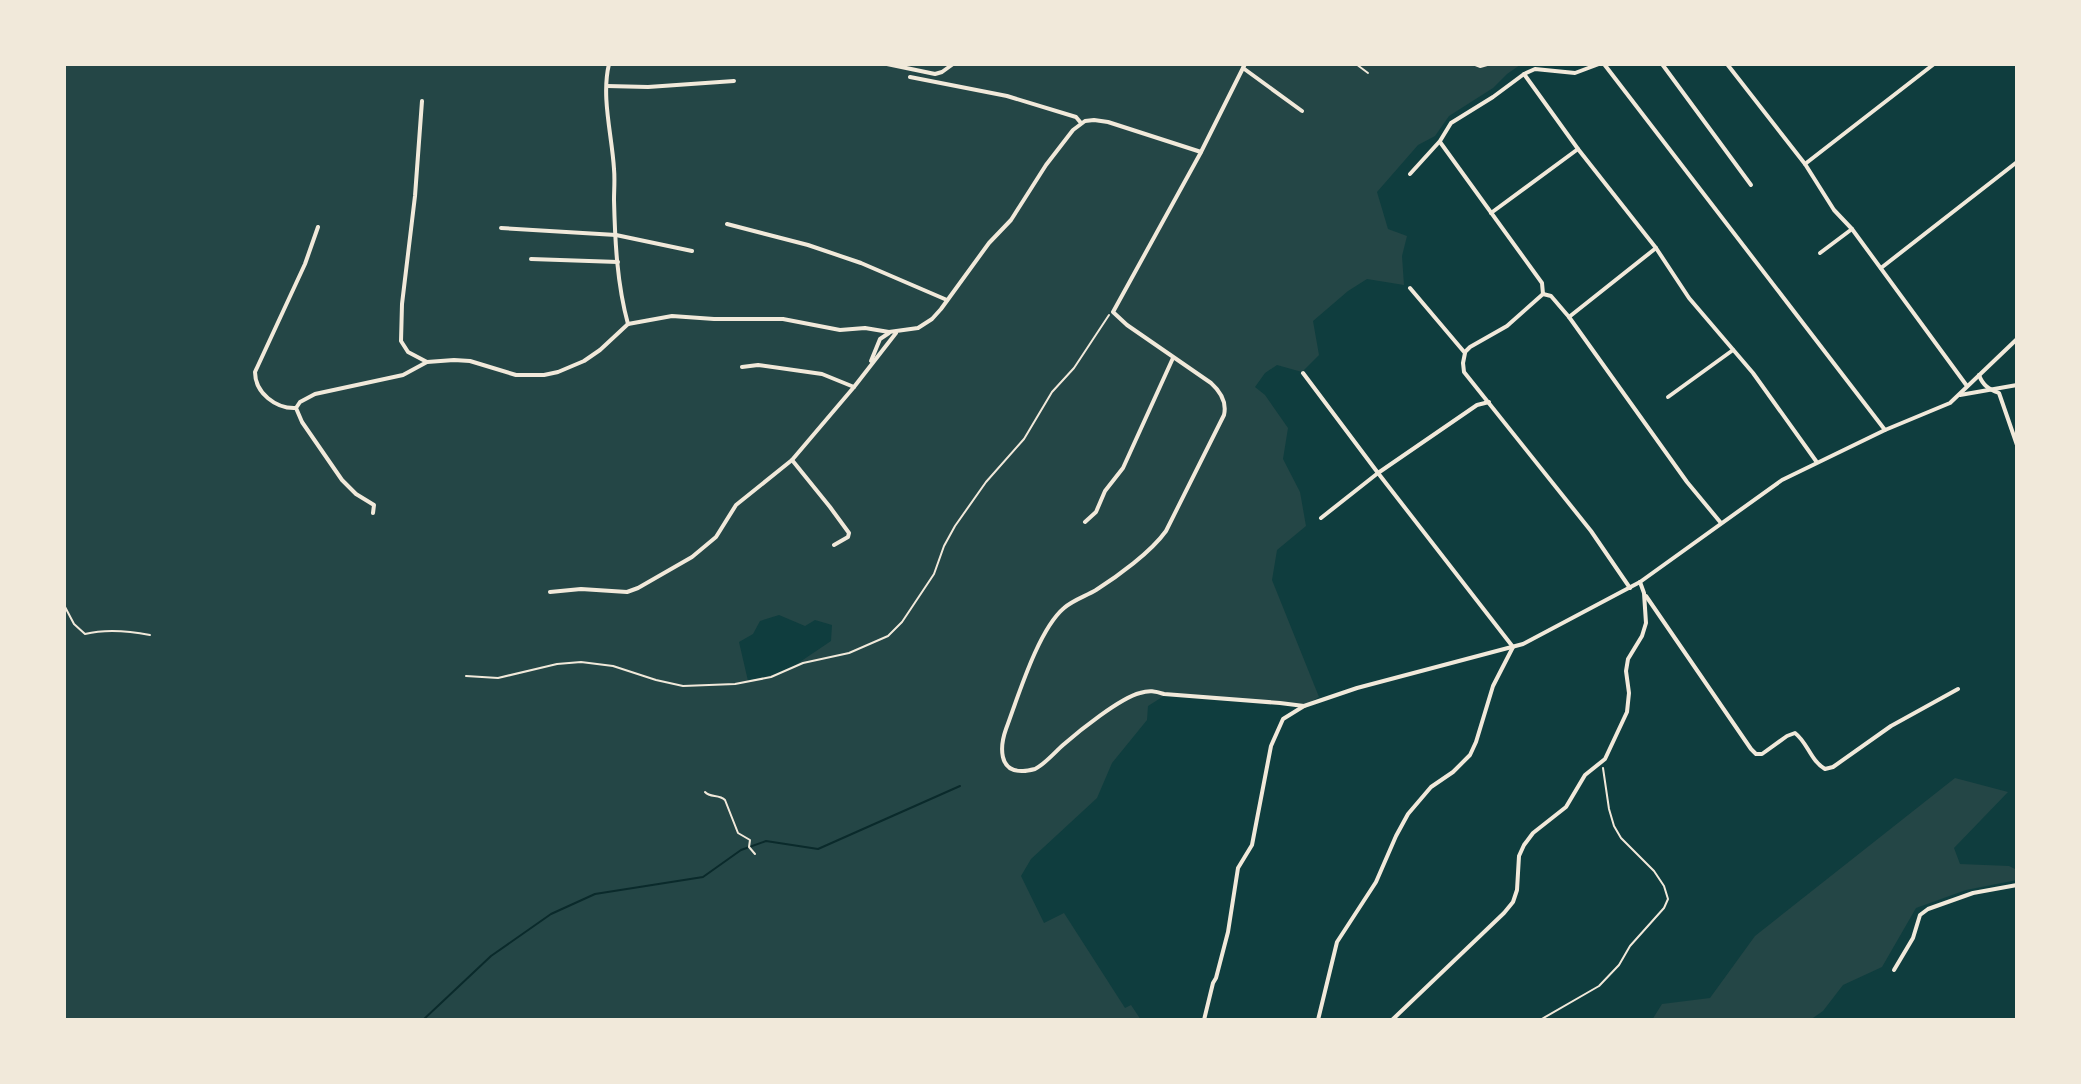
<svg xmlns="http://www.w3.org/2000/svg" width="2081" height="1084" font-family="'Golos Text',sans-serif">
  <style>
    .green { fill: #244646; fill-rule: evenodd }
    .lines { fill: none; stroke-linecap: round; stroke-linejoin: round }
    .stream { stroke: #0a2a2b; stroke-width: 2 }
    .path { stroke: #f1e9da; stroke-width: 2 }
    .service { stroke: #f1e9da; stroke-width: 2 }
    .minor { stroke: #f1e9da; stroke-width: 4 }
  </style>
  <rect width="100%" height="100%" fill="#0f3d3e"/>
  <g class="green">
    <path d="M64 64H1524L1520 65 1507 74 1493 88 1449 116 1435 136 1418 145 1377 192 1388 229 1407 236 1402 256 1404 285 1367 279 1348 291 1313 321 1319 355 1302 372 1277 365 1265 373 1255 387 1265 395 1288 428 1283 459 1300 492 1306 526 1277 550 1272 580 1319 697 1304 706 1167 694 1148 706 1147 720 1112 763 1097 798 1031 859 1021 876 1044 923 1064 913 1125 1008 1131 1005 1141 1020H64ZM779 615 805 626 815 620 832 625 831 641 785 672 748 681 739 642 753 634 760 621Z"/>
    <polygon points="1955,778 2008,792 1954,848 1960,864 2009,866 2017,870 2017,880 1966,890 1916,908 1882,967 1843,985 1823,1011 1810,1020 1652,1020 1662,1004 1710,998 1755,936"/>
  </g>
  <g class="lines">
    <polyline class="stream" points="423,1020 491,956 551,914 595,894 703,877 741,850 766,841 818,849 960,786"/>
    <g class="path">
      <path d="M64 605 74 624 85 634C106 629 129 631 150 635"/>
      <polyline points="466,676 498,678 557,664 581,662 613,666 656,680 683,686 735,684 771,677 803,663 849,653 888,636 902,622 934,574 944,546 955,526 986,482 1024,439 1052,392 1074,368 1109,315"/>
      <path d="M705 792C710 798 719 794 725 800L738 833 750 840 749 847 755 854"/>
      <polyline points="1540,1020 1599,986 1619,965 1630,946 1664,908 1668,899 1664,886 1654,871 1621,838 1614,826 1609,809 1603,768"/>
    </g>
    <polyline class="service" points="1356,64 1368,73"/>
    <g class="minor">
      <path d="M609 64C601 97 612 135 614 169 615 179 614 190 614 200 615 241 617 284 628 324"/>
      <polyline points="887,64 935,74 942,72 953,64"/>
      <path d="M1245 64 1200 154 1113 312 1127 325 1211 383C1221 392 1227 402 1224 415L1166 531C1151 552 1118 576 1096 590 1086 596 1073 600 1064 608 1038 630 1018 697 1006 729 1000 746 998 772 1023 771 1026 771 1031 770 1035 769 1045 764 1055 752 1063 745 1079 731 1120 698 1140 693 1149 690 1155 691 1164 694L1280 703 1304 706"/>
      <polyline points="1475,64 1480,66 1487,64"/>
      <polyline points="1604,64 1885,430"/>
      <polyline points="1662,64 1751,185"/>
      <polyline points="1727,64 1805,164 1834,210 1852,229 1967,386"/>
      <polyline points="1243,68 1302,111"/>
      <polyline points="1524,74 1578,149 1656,248 1689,298 1753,373 1816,461"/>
      <polyline points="910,77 1007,96 1076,117 1081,123"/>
      <polyline points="607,86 648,87 734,81"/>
      <polyline points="422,101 415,196 402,304 401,341 408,352 427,362"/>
      <polyline points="1440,142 1542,283 1543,294"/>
      <polyline points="1805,164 1934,64"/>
      <polyline points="1410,174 1440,141 1451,123 1493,97 1524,74 1535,69 1575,73 1599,64"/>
      <polyline points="1491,213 1578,149"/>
      <polyline points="727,224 808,245 861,263 947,300"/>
      <polyline points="501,228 616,235 692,251"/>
      <polyline points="1820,253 1852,229"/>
      <polyline points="531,259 618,262"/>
      <polyline points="1881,268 2017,162"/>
      <polyline points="1410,288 1465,353 1463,363 1464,372 1591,531 1630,588"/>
      <polyline points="1543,294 1551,296 1569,317 1687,482 1721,523"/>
      <polyline points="1569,317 1656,248"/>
      <polyline points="628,324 672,316 714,319 783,319 840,330 865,328 889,332 918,328 932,319 941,309 989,243 1011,220 1046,165 1073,130 1085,121 1094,120 1108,122 1201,152"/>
      <polyline points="1465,352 1470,347 1507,326 1543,294"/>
      <polyline points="871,361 880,339 889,333"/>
      <polyline points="742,367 758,365 822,374 854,387"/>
      <polyline points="1303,373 1378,473 1513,647 1493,686 1476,742 1470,755 1453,772 1431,787 1408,814 1396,836 1376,882 1337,942 1318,1020"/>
      <path d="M1979 375C1983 386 1989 389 1999 393L2017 445"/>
      <polyline points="1960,395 2017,385"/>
      <polyline points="1668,397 1733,350"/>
      <path d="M296 408C276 409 255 393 255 372L305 264 318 227"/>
      <polyline points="792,460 830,507 849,533 848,537 834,545"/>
      <polyline points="373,513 374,505 356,494 342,480 302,422 296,408 300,402 315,394 403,375 427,362 454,360 470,361 516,375 544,375 558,372 584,361 600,350 628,324"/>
      <polyline points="1321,518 1378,473 1477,405 1489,402"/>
      <polyline points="1085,522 1096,512 1105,491 1123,468 1173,358"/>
      <polyline points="550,592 581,589 627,592 638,588 692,557 716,537 736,505 792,460 854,387 896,333"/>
      <path d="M1646 596 1751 749 1756 754H1762L1787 736 1795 733C1808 743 1810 760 1825 769L1833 767 1891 726 1958 689"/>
      <polyline points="1894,970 1913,938 1920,915 1928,909 1973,893 2017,885"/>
      <polyline points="1204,1020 1213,983 1216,978 1228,932 1238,868 1252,845 1271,746 1283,719 1304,706 1357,688 1523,644 1640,582 1782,480 1885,430 1950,403 2017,339"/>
      <polyline points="1392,1020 1504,913 1513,902 1517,890 1519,856 1524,845 1533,833 1566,807 1585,775 1605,759 1627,712 1629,693 1626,671 1628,659 1642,636 1646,623 1644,593 1640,582"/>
    </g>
  </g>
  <rect width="2081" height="1084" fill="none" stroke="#f1e9da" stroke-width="132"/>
</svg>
